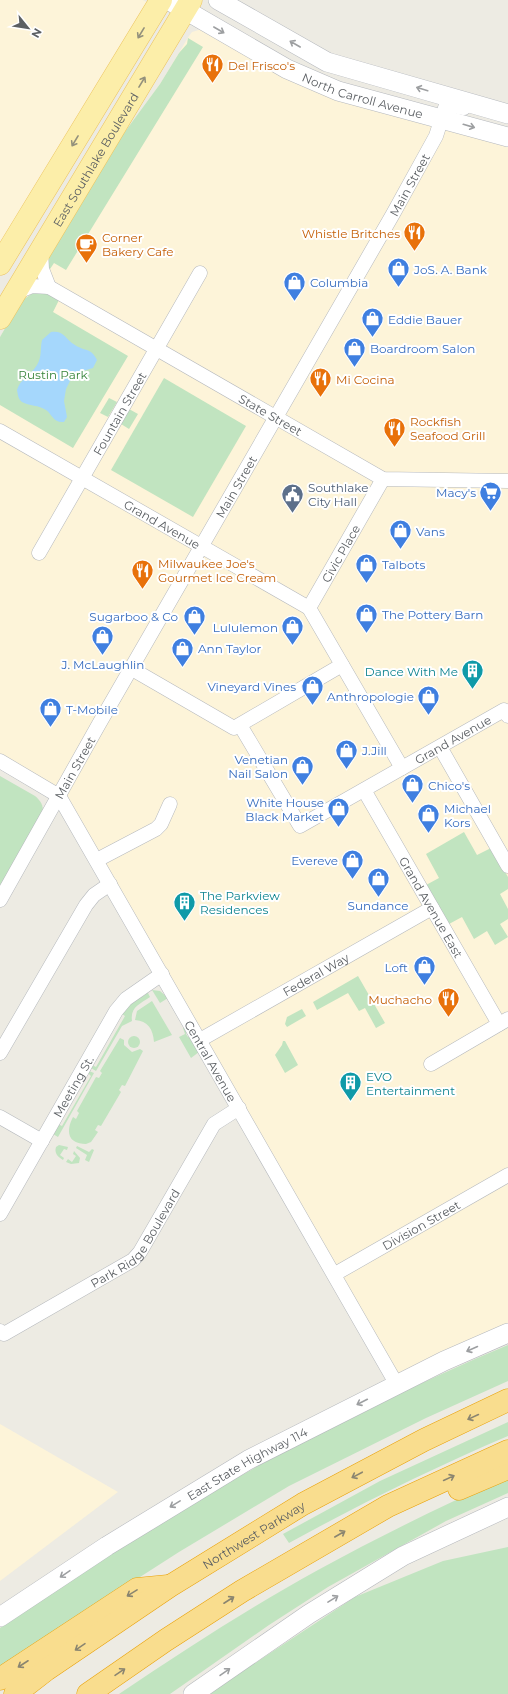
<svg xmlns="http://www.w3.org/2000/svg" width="508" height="1694" font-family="Montserrat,sans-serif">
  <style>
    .commercial { fill: #fdf4d9 }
    .green { fill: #c1e4c0 }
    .water { fill: #a5d7fc }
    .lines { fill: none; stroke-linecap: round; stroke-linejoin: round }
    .street-casing { stroke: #b6b9bd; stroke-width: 15 }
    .secondary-casing { stroke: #b5b8bd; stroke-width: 20 }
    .primary-casing { stroke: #ecc35d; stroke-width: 23 }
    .highway-casing { stroke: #e9a108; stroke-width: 23 }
    .street { stroke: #fff; stroke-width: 14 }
    .secondary { stroke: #fff; stroke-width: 19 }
    .primary { stroke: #fceea9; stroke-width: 22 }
    .highway { stroke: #f9dd8e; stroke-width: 22 }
    .oneway { stroke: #9d9fa1 }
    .oneway2 { stroke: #93917c }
    .oneway3 { stroke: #8a8570 }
    .labels { text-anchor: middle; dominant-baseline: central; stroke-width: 4; stroke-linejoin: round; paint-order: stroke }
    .food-label { font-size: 12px; fill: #c56008; stroke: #fff; text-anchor: start }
    .street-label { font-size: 12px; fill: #5b5f63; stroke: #fff }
    .shop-label { font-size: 12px; fill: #366cbe; stroke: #fff; text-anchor: start }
    .park-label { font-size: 12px; fill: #38853b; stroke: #fff }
    .service-label { font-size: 12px; fill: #4e5e75; stroke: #fff; text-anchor: start }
    .culture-label { font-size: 12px; fill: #0d838f; stroke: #fff; text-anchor: start }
  </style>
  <rect width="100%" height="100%" fill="#edebe3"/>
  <g class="commercial">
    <polygon points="0,0 143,0 150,4 0,249"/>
    <polygon points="202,29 221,38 508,145 508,1332 397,1385 59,796 0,761 0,337 113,148 160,84 189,36 192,32"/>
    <polygon points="0,1424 118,1492 0,1581"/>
  </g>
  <g class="green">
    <polygon points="188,38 203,47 66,270 54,263 48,272 48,256 113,148 160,84 179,53 187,44"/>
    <polygon points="45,292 59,300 53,312 128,356 73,448 0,405 0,337 21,301 33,293"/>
    <polygon points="164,378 246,426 193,517 111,470"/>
    <polygon points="109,398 117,402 108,417 100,413"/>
    <polygon points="129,409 138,414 129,429 121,424"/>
    <path d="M0 776 35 796C41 801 43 805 43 812L0 887Z"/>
    <polygon points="464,832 477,855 491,848 508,877 508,889 500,894 508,909 508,919 500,924 508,937 495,945 487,931 474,939 462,917 449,924 426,885 439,878 426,854"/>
    <polygon points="358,976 385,1023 376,1028 365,1008 359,1011 348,993 317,1010 313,1002"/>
    <polygon points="152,990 160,991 168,998 160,1003"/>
    <path d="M147 991 150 997C140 1004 130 1007 132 1021L122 1026 96 1071 91 1068 92 1065 96 1067 125 1016 122 1014 128 1005 141 995 142 997 146 994Z"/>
    <path d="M152 1001 172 1035 154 1042C153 1029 148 1021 135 1020L137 1011Z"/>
    <polygon points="302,1009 306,1016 287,1027 285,1024 287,1017"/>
    <polygon points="185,1027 187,1031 186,1034 188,1037 190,1037 199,1052 191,1058 179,1037 185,1034 183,1028"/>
    <circle cx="134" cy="1042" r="6"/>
    <path d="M120 1038 124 1040V1045L132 1052 140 1049 143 1051 125 1086 122 1085 119 1090 121 1092 101 1126 98 1125 95 1130 98 1132 91 1142 86 1144C67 1144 66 1130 73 1117L76 1119 79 1113 77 1111 96 1077 99 1078 102 1073 100 1071Z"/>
    <polygon points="283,1041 285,1041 298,1065 285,1073 275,1055 282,1045"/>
    <polygon points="89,1071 94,1073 58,1137 53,1134 58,1124 62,1126 91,1076 88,1073"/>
    <path d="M59 1145 68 1147 67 1150 64 1149 60 1155 64 1158 63 1160C58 1157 54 1153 56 1147Z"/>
    <polygon points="77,1146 89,1152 92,1149 94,1150 89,1162 85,1160 87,1155 76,1148"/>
    <polygon points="74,1151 80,1158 79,1163 71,1164 66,1162 68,1159 72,1162 76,1156 73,1154"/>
    <path d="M508 1345V1381L426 1418 289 1486 179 1552 112 1595 0 1672V1628C158 1516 329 1420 508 1345Z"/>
    <path d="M508 1422V1436C433 1468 360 1504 289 1543L283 1534 380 1481Z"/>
    <path d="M508 1476V1493L446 1521 328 1587 269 1625 170 1694H119C184 1650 249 1608 318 1570 380 1536 444 1505 508 1476Z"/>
    <polygon points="508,1547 508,1694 208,1694 355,1597 443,1561"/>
  </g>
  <path class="water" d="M51 332C64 330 65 339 75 345 85 352 91 347 97 360L93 368 79 372 70 381 66 389 64 401 67 417 64 422C53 423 53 415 46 410 39 405 29 406 22 402 18 399 18 395 17 390 20 379 31 375 37 365 42 357 40 349 42 340Z"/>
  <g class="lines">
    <defs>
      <g id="street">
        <polyline points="41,251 42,269 49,287"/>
        <path id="s1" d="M15 293 32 286 49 287 383 479 508 481"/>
        <path id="s2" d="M0 431 309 608 402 768"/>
        <path id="s3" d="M39 553 200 273"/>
        <path id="s4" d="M309 608 383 479"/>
        <polyline points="132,669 234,728 342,665"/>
        <path id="s5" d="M240 725 300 826 504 710 508 716"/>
        <polyline points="440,747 508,866"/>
        <path id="s6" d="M0 761 59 796 397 1385"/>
        <path id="s7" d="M364 790 499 1024"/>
        <polyline points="97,860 156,829 161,824 170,804"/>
        <path id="s8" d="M0 900 99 724 393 214 436 136 445 108 448 105 464 108"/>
        <path id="s9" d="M200 1040 432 908"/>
        <polyline points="0,1053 86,905 94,895 110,884"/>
        <polyline points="431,1064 508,1019"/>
        <polyline points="0,1117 42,1141"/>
        <path id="s10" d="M0 1214 116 1011 126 999 162 974"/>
        <path id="s11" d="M335 1274 508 1175"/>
        <path id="s12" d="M0 1331 4 1334 133 1260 140 1252 214 1124 239 1108"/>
      </g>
      <g id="secondary">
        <path id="s13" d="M168 0 287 69 338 91 508 137"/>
        <polyline points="218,0 327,62 508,114"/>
        <path id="s14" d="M0 1617 107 1546 248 1460 444 1361 508 1333"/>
        <polyline points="193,1694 309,1614 403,1556 508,1507"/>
      </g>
      <g id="primary">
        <polyline points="0,264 161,0"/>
        <path id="s15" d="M0 318 191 0"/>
      </g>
      <g id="highway">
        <polyline points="459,1489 508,1468"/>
        <polyline points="0,1679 137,1589 168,1586"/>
        <path id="s16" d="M15 1694 46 1670 170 1586 303 1504 424 1440 508 1400"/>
        <polyline points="88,1694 166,1640 242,1591 388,1506 508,1451"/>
      </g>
    </defs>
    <use href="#street" class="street-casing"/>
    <use href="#secondary" class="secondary-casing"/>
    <use href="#primary" class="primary-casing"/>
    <use href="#highway" class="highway-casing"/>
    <use href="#street" class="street"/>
    <use href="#secondary" class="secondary"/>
    <use href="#primary" class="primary"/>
    <use href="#highway" class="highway"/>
  </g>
  <defs><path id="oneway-shaft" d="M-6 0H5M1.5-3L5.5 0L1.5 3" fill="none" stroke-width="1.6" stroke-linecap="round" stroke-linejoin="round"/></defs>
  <g class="oneway">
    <use href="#oneway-shaft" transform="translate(219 30) rotate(30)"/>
    <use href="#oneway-shaft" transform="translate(295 44) rotate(-150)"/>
    <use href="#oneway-shaft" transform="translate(422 89) rotate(-163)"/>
    <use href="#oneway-shaft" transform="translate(469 126) rotate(16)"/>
    <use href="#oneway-shaft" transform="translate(472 1349) rotate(156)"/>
    <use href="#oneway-shaft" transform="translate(362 1402) rotate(153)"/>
    <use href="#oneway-shaft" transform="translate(175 1504) rotate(149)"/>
    <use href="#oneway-shaft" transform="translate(65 1574) rotate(146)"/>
    <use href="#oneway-shaft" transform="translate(333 1599) rotate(-32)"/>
    <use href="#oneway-shaft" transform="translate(225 1672) rotate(-35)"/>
  </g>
  <g class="oneway2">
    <use href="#oneway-shaft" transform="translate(141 33) rotate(121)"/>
    <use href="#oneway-shaft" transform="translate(142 82) rotate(-59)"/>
    <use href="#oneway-shaft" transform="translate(75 141) rotate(121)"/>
  </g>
  <g class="oneway3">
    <use href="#oneway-shaft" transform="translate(473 1417) rotate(155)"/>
    <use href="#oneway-shaft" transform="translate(357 1475) rotate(152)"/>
    <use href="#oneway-shaft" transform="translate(449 1478) rotate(-25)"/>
    <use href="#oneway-shaft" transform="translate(340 1534) rotate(-30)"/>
    <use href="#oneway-shaft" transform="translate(132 1593) rotate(148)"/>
    <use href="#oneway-shaft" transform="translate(229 1600) rotate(-33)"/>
    <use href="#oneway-shaft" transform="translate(80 1647) rotate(146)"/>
    <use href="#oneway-shaft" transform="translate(23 1664) rotate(147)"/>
    <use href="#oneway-shaft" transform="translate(120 1672) rotate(-34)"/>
  </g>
  <defs>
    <symbol id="restaurant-pin" viewBox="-11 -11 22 30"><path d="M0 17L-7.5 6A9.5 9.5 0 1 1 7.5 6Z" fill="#e8710a" stroke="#fff"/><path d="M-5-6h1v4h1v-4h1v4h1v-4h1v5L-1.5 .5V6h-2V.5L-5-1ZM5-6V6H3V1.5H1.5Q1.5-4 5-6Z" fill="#fff"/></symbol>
    <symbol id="cafe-pin" viewBox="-11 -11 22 30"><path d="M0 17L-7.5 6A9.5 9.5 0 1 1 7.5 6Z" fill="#e8710a" stroke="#fff"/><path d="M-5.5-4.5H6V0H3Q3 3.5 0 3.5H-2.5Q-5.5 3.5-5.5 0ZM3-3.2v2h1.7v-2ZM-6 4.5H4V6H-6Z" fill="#fff"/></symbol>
    <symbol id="shop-pin" viewBox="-11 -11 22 30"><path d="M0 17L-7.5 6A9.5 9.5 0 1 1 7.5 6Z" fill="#3f7fe0" stroke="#fff"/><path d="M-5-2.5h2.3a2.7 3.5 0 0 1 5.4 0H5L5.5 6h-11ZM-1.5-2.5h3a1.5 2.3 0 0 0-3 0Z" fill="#fff"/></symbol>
    <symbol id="supermarket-pin" viewBox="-11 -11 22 30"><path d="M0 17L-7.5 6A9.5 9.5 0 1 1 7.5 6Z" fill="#3f7fe0" stroke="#fff"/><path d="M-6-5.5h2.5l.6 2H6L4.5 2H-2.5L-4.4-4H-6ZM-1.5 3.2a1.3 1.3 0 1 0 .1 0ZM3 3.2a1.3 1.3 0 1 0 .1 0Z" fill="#fff"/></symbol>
    <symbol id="civic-pin" viewBox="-11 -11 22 30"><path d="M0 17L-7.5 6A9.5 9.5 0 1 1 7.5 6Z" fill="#5c6f8a" stroke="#fff"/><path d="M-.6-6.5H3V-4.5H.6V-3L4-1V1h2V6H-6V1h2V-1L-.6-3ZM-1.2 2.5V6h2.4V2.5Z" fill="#fff"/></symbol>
    <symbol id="building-pin" viewBox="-11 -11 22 30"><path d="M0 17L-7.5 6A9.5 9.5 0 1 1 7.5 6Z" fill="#0f9aa8" stroke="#fff"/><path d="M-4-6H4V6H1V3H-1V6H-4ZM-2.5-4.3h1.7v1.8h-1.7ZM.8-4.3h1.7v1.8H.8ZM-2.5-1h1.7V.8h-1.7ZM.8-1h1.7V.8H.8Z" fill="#fff"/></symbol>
  </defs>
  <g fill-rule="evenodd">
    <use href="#restaurant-pin" x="200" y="52" width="25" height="34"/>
    <use href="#restaurant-pin" x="402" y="220" width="25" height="34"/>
    <use href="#cafe-pin" x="74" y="232" width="25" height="34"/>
    <use href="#shop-pin" x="386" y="256" width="25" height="34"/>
    <use href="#shop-pin" x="282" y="270" width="25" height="34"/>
    <use href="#shop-pin" x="360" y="306" width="25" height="34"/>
    <use href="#shop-pin" x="342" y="336" width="25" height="34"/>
    <use href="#restaurant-pin" x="308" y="366" width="25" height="34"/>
    <use href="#restaurant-pin" x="382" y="416" width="25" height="34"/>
    <use href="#supermarket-pin" x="478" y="480" width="25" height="34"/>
    <use href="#civic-pin" x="280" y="482" width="25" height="34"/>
    <use href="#shop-pin" x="388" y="518" width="25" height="34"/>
    <use href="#shop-pin" x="354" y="552" width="25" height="34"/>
    <use href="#restaurant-pin" x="130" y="558" width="25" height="34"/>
    <use href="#shop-pin" x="354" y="602" width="25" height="34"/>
    <use href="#shop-pin" x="182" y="604" width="25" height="34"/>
    <use href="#shop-pin" x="280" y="614" width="25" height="34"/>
    <use href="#shop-pin" x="90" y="624" width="25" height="34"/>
    <use href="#shop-pin" x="170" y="636" width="25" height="34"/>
    <use href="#building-pin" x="460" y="658" width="25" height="34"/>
    <use href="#shop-pin" x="300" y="674" width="25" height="34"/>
    <use href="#shop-pin" x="416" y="684" width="25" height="34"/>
    <use href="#shop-pin" x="38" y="696" width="25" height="34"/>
    <use href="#shop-pin" x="334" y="738" width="25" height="34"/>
    <use href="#shop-pin" x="290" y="754" width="25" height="34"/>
    <use href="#shop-pin" x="400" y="772" width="25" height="34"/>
    <use href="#shop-pin" x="326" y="796" width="25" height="34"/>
    <use href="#shop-pin" x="416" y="802" width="25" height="34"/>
    <use href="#shop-pin" x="340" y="848" width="25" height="34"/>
    <use href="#shop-pin" x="366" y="866" width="25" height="34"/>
    <use href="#building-pin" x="172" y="890" width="25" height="34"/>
    <use href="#shop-pin" x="412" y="954" width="25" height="34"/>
    <use href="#restaurant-pin" x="436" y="986" width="25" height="34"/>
    <use href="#building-pin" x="338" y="1070" width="25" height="34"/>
  </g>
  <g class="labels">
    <g class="food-label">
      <text x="228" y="65">Del Frisco's</text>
      <text x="400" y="233" text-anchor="end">Whistle Britches</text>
      <text x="102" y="237">Corner<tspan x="102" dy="14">Bakery Cafe</tspan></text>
      <text x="336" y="379">Mi Cocina</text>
      <text x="410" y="421">Rockfish<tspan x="410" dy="14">Seafood Grill</tspan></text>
      <text x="158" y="563">Milwaukee Joe's<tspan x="158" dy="14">Gourmet Ice Cream</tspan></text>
      <text x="432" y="999" text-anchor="end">Muchacho</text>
    </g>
    <g class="street-label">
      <text stroke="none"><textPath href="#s13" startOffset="218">North Carroll Avenue</textPath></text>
      <text stroke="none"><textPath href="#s15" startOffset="185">East Southlake Boulevard</textPath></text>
      <text stroke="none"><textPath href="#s8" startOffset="824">Main Street</textPath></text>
      <text stroke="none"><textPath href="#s3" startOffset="161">Fountain Street</textPath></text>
      <text stroke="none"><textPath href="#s1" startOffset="291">State Street</textPath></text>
      <text stroke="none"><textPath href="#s8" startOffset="476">Main Street</textPath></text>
      <text stroke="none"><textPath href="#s2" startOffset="187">Grand Avenue</textPath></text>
      <text stroke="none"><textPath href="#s4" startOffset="63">Civic Place</textPath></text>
      <text stroke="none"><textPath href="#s5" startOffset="293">Grand Avenue</textPath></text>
      <text stroke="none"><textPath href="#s8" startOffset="152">Main Street</textPath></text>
      <text stroke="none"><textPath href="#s7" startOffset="135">Grand Avenue East</textPath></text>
      <text stroke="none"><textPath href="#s9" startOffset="133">Federal Way</textPath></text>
      <text stroke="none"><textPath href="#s6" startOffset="374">Central Avenue</textPath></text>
      <text stroke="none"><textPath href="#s10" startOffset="147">Meeting St.</textPath></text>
      <text stroke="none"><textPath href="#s11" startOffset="99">Division Street</textPath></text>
      <text stroke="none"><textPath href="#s12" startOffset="171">Park Ridge Boulevard</textPath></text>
      <text stroke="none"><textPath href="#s14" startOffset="291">East State Highway 114</textPath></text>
      <text stroke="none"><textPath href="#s16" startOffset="287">Northwest Parkway</textPath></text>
    </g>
    <g class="shop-label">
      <text x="414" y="269">JoS. A. Bank</text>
      <text x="310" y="282">Columbia</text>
      <text x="388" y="319">Eddie Bauer</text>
      <text x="370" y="348">Boardroom Salon</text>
      <text x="476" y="492" text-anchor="end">Macy's</text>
      <text x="416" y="531">Vans</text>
      <text x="382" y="564">Talbots</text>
      <text x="382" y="614">The Pottery Barn</text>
      <text x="178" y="616" text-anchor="end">Sugarboo &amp; Co</text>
      <text x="278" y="627" text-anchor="end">Lululemon</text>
      <text x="198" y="648">Ann Taylor</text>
      <text x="103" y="664" text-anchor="middle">J. McLaughlin</text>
      <text x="296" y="686" text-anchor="end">Vineyard Vines</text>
      <text x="414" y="696" text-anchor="end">Anthropologie</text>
      <text x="66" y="709">T-Mobile</text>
      <text x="362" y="750">J.Jill</text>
      <text x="288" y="759" text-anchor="end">Venetian<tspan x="288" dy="14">Nail Salon</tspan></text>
      <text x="428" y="785">Chico's</text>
      <text x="324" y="802" text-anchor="end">White House<tspan x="324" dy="14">Black Market</tspan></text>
      <text x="444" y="808">Michael<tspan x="444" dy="14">Kors</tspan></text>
      <text x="338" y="860" text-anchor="end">Evereve</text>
      <text x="378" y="905" text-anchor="middle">Sundance</text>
      <text x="408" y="967" text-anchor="end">Loft</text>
    </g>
    <g class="park-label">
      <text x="53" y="374">Rustin Park</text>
    </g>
    <g class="service-label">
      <text x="308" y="487">Southlake<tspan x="308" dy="14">City Hall</tspan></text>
    </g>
    <g class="culture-label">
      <text x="458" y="671" text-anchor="end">Dance With Me</text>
      <text x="200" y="895">The Parkview<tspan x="200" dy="14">Residences</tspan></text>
      <text x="366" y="1076">EVO<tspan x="366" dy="14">Entertainment</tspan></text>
    </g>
  </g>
  <g transform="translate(28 28) rotate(120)" stroke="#ffffff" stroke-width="3" paint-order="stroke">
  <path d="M0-3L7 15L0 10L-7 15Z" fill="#5b5f63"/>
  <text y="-6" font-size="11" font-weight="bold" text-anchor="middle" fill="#5b5f63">N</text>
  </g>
</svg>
